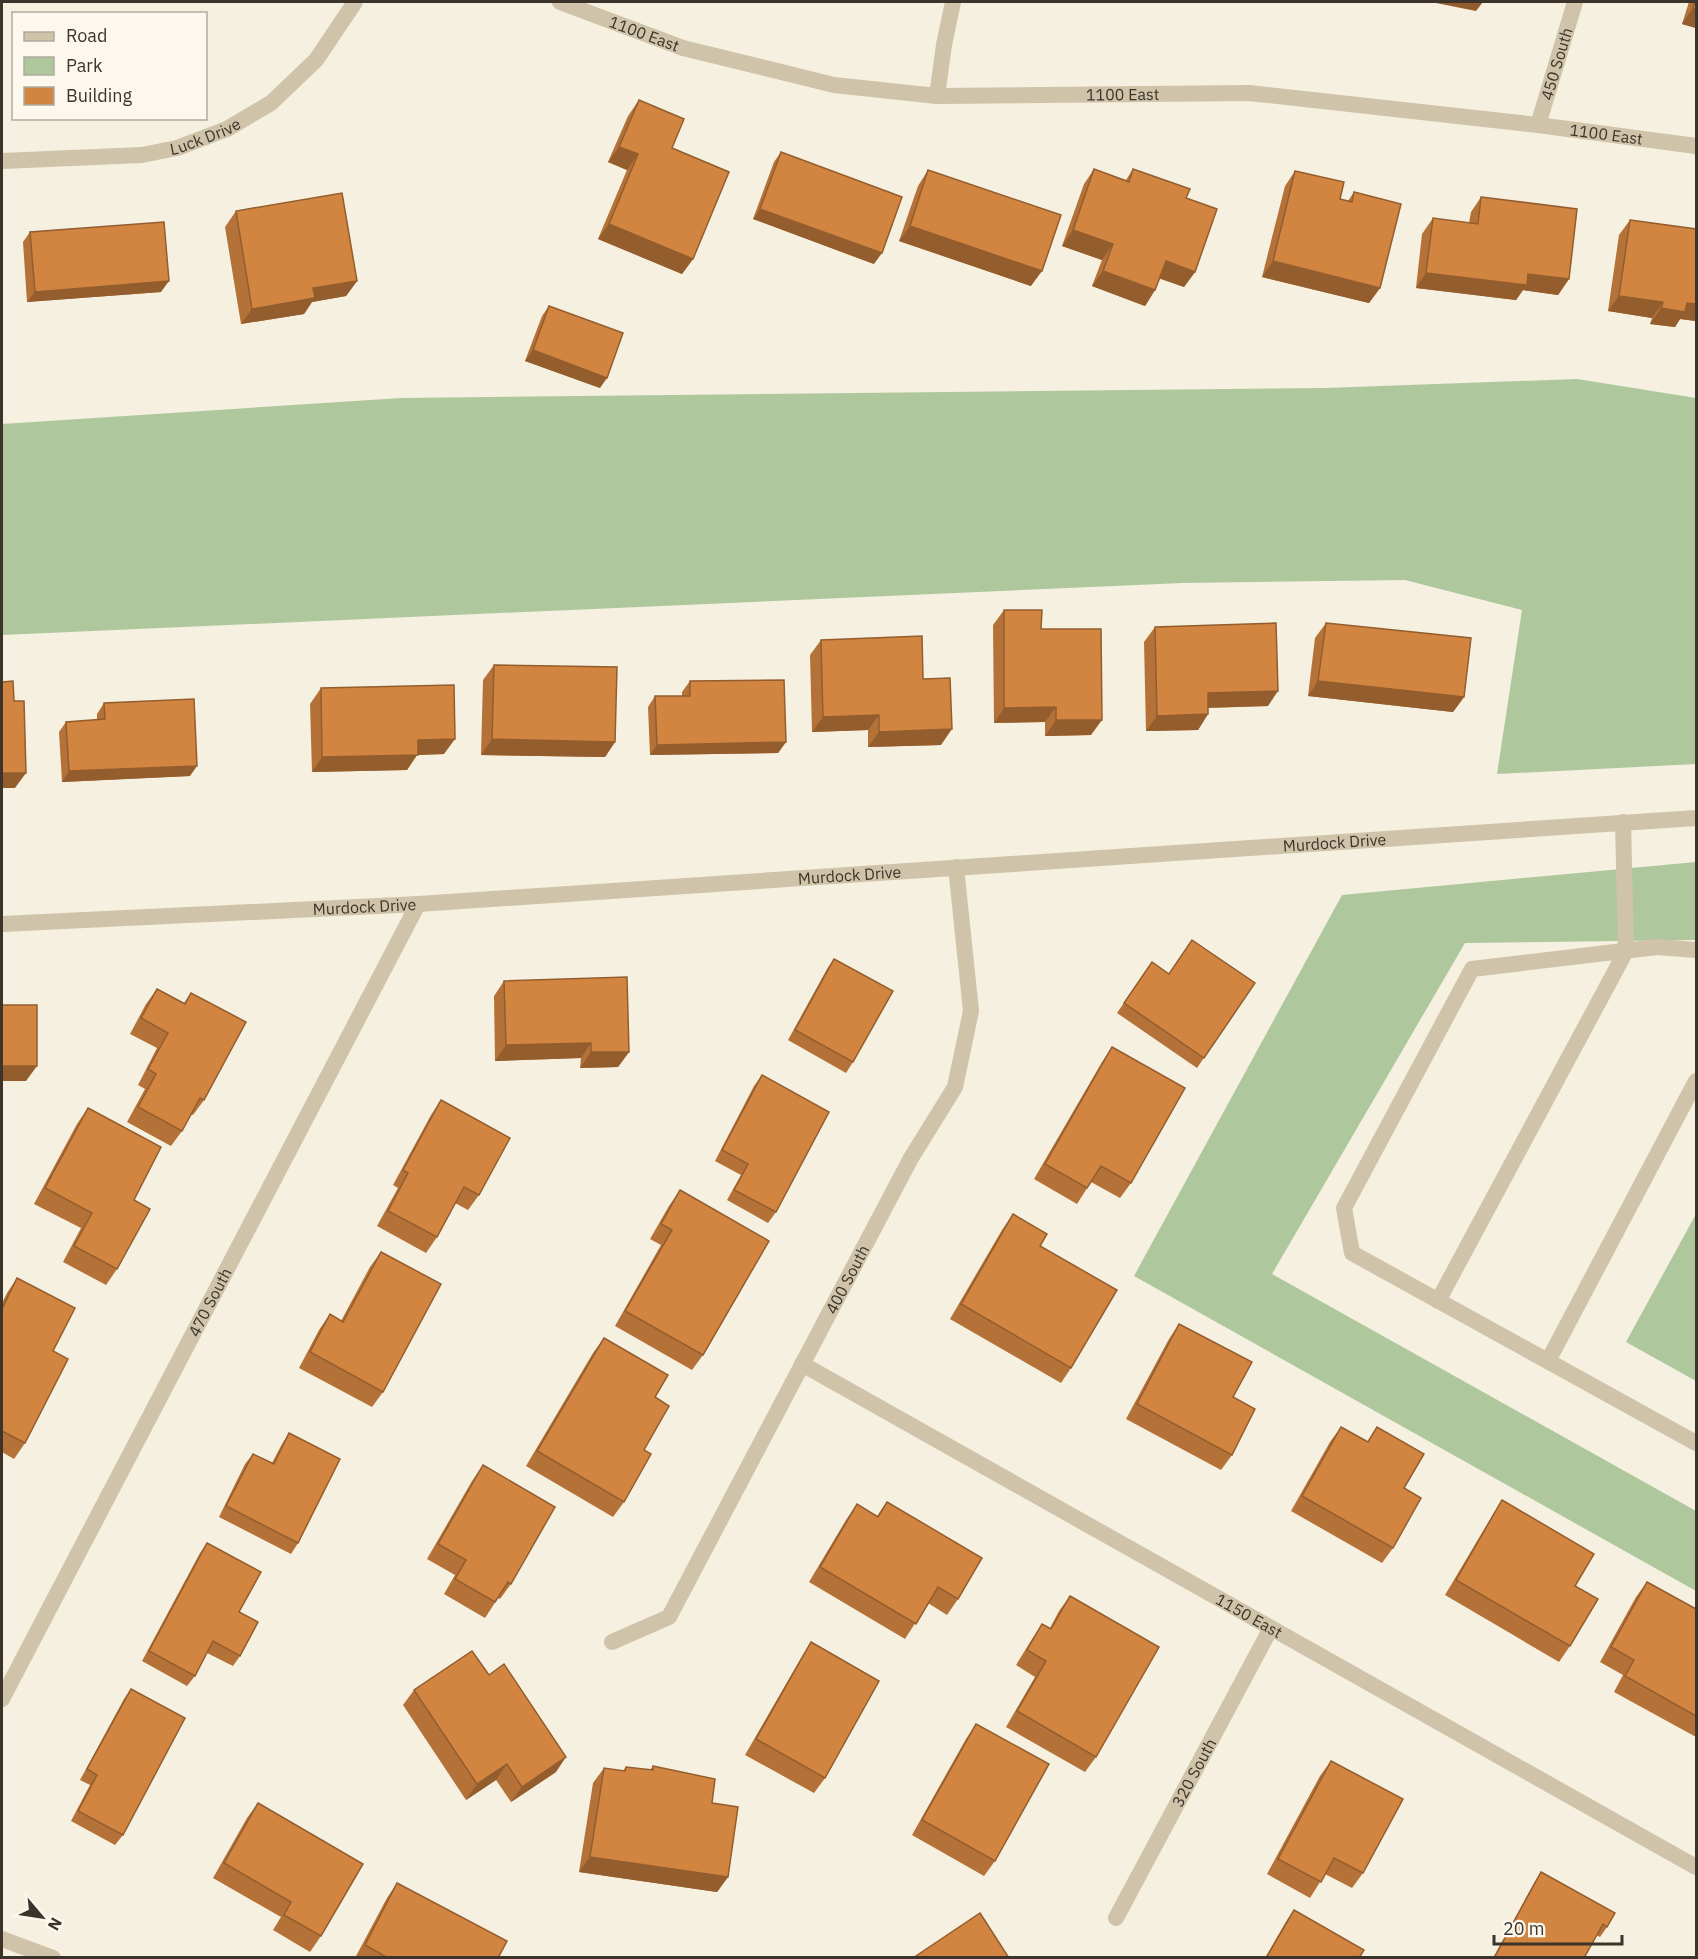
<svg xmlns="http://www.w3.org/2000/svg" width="1698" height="1959" font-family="'IBM Plex Sans',sans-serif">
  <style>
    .green { fill: #afc79d }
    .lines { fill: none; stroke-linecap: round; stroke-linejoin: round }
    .service { stroke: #cfc3a9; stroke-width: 16 }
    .minor { stroke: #cfc3a9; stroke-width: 16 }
    .tertiary { stroke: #cfc3a9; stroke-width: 16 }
    .wall { fill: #b57238 }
    .shaded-wall { fill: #935d2e }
    .building { fill: #d28541; stroke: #935d2e; stroke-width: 1.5 }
    .labels { text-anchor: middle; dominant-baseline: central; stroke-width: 4.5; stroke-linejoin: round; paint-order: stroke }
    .street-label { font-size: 16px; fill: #3c342a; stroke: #fcf8ed }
  </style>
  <rect width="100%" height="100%" fill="#f5f0df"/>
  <g class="green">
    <polygon points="1577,379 1696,398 1696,764 1497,774 1522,610 1405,580 1182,583 2,635 2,424 401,398 1325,388"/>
    <polygon points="1696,862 1696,940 1465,943 1272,1274 1696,1511 1696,1591 1134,1276 1342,895"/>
    <polygon points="1696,1214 1696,1381 1626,1342"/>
  </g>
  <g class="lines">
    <g class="service">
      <polyline points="1696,950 1657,947 1472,969 1344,1208 1352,1253 1696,1443"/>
      <polyline points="1438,1301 1626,951 1623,822"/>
      <polyline points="1548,1361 1696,1081"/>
    </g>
    <g class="minor">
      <path id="s1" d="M560 2 683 48 834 85 937 96 1249 93 1538 125 1696 146"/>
      <polyline points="937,96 944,45 953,2"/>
      <path id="s2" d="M1538 125 1575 2"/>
      <path id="s3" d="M2 161 142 155 177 148 227 129 271 103 316 60 355 2"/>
      <path id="s4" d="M802 1364 1696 1867"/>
      <path id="s5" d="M612 1642 669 1617 911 1158 955 1087 971 1011 956 867"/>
      <path id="s6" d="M2 1699 418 904"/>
      <path id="s7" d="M1116 1918 1271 1628"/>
      <polyline points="2,1939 53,1958"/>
    </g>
    <path class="tertiary" id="s8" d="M2 924 418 904 1696 818"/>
  </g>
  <g class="wall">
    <polygon points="1689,2 1696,2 1696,28 1682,24"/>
    <polygon points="639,100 693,259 682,274 598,239 627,170 608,162 628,116"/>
    <polygon points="781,152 874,264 753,219 774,162"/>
    <polygon points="1094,169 1126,180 1133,169 1186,198 1195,272 1184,287 1160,278 1155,290 1145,306 1092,286 1102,260 1062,246 1084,184"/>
    <polygon points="928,170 1031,286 899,241 918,186"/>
    <polygon points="1295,171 1340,199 1348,201 1354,192 1380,288 1369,303 1262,277 1285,186"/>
    <polygon points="1481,197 1569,279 1558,295 1523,290 1516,300 1416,288 1422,234 1433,218 1469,223 1471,212"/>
    <polygon points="236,211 357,281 346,296 312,302 304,314 241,324 225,227"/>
    <polygon points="1630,220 1696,229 1696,321 1680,319 1675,327 1650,324 1652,318 1608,311 1619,235"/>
    <polygon points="30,232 161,292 27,302 23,242"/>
    <polygon points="549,306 600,388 525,361 542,316"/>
    <polygon points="1004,610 1041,629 1091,735 1045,736 1045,722 994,723 993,625"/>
    <polygon points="1326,623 1464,697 1453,712 1308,696 1315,638"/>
    <polygon points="1155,627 1268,706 1208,708 1208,714 1198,730 1146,731 1144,642"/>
    <polygon points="821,640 923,679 941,745 868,747 868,730 812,732 810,655"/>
    <polygon points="494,665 615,742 605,757 481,755 483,680"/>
    <polygon points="690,681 786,742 778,753 650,755 648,707 655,696 682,696 682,692"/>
    <polygon points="321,688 444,754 417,755 407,770 312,772 310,704"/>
    <polygon points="104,703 190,776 62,782 59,732 66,722 97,720 97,714"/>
    <polygon points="834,959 853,1062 846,1073 788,1040 827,969"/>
    <polygon points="1152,962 1169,974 1255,983 1197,1068 1117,1013"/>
    <polygon points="504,981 629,1052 618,1067 580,1068 581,1058 495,1061 494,996"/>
    <polygon points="157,989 184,1003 191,993 204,1100 193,1115 191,1114 182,1131 171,1146 127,1122 145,1089 138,1085 157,1048 130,1034 146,1004"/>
    <polygon points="1112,1047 1131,1183 1120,1198 1091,1182 1077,1204 1034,1179 1102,1062"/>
    <polygon points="762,1075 776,1212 768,1223 727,1200 741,1175 715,1161 754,1086"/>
    <polygon points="441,1100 479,1195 468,1210 455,1203 437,1237 426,1253 377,1226 398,1188 393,1185 431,1115"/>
    <polygon points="88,1108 134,1200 117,1269 106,1285 63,1262 81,1228 34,1204 77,1124"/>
    <polygon points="680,1190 703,1355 692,1370 615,1326 661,1245 650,1239 669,1206"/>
    <polygon points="1013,1214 1040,1246 1071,1368 1061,1383 950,1319 1002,1230"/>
    <polygon points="381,1252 383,1392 372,1407 299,1368 319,1330 330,1314 341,1321 370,1267"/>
    <polygon points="17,1278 25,1443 14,1459 2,1452 2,1303 7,1293"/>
    <polygon points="1179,1324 1233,1397 1232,1455 1221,1470 1126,1419 1169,1339"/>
    <polygon points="604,1338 655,1397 644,1450 624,1502 613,1517 526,1466 593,1353"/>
    <polygon points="1341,1427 1367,1442 1377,1427 1404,1488 1393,1548 1382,1563 1291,1511 1330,1442"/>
    <polygon points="289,1433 298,1543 291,1554 219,1517 245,1464 253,1454 272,1463 282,1444"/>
    <polygon points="483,1465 511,1584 500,1599 498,1598 485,1618 444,1594 455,1575 427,1559 472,1481"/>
    <polygon points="1502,1500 1575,1586 1570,1646 1559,1662 1445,1595 1492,1516"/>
    <polygon points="887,1502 958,1599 947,1615 928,1603 905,1639 809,1582 846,1520 857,1504 877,1516"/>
    <polygon points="207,1543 239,1612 240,1656 233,1666 207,1653 195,1676 187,1686 142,1661 200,1553"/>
    <polygon points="1647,1582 1696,1609 1696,1737 1614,1692 1623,1675 1600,1662 1636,1597"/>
    <polygon points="1070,1596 1096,1757 1085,1772 1006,1727 1035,1677 1016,1665 1032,1639 1042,1624 1050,1628 1059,1611"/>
    <polygon points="811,1642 825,1778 814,1793 745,1755 801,1658"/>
    <polygon points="131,1689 123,1835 115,1845 71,1821 90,1785 80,1780 124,1699"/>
    <polygon points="414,1690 556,1772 511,1802 496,1780 466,1800 403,1705"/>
    <polygon points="976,1724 995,1861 984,1876 912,1835 966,1739"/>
    <polygon points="1331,1761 1363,1873 1352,1888 1325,1874 1310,1898 1267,1874 1320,1776"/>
    <polygon points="653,1766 712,1803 728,1877 717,1892 579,1872 593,1783 604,1768 623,1771 626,1767 650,1770"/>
    <polygon points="258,1803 321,1936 310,1952 273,1930 281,1917 213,1878 247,1818"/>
    <polygon points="1541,1872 1607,1927 1600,1937 1596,1935 1584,1958 1493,1958 1534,1883"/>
    <polygon points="397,1883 498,1958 355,1958 387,1898"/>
    <polygon points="1294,1910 1359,1958 1265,1958 1287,1920"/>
  </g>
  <g class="shaded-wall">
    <polygon points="1431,2 1483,2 1476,11"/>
    <polygon points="1693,8 1696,10 1696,28 1682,24"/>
    <polygon points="619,147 638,154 627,170 608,162"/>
    <polygon points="760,209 882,253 874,264 753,219"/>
    <polygon points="609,224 693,259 682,274 598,239"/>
    <polygon points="910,226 1042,271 1031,286 899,241"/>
    <polygon points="1073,230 1113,244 1102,260 1062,246"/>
    <polygon points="1166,261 1195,272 1184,287 1155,277"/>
    <polygon points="1273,261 1380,288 1369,303 1262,277"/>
    <polygon points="1103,271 1155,290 1145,306 1092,286"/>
    <polygon points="1426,273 1528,274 1569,279 1558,295 1523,290 1516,300 1416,288"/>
    <polygon points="169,281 161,292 27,302 35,292"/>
    <polygon points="357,281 346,296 312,302 304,314 241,324 252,309 313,288"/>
    <polygon points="1619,296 1663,302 1652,318 1608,311"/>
    <polygon points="1687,303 1696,304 1696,321 1680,319 1675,327 1650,324 1661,308"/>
    <polygon points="533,350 607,378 600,388 525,361"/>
    <polygon points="1318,681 1464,697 1453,712 1308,696"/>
    <polygon points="1278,691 1268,706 1197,708 1208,693"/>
    <polygon points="1056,707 1045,722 994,723 1004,708"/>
    <polygon points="1208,714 1198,730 1146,731 1157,716"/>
    <polygon points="879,715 868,730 812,732 823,717"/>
    <polygon points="1056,720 1102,720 1091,735 1045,736"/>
    <polygon points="952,729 941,745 868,747 879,732"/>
    <polygon points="455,739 444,754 417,755 407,770 312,772 322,757 418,740"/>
    <polygon points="492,739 615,742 605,757 481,755"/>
    <polygon points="786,742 778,753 650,755 657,745"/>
    <polygon points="197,766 190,776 62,782 69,771"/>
    <polygon points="2,773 26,773 15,788 2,788"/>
    <polygon points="591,1043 581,1058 495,1061 506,1045"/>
    <polygon points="591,1052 629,1052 618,1067 580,1068"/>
    <polygon points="2,1066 37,1066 26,1081 2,1081"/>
    <polygon points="566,1757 556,1772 511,1802 522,1787"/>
    <polygon points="507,1764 496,1780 466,1800 477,1784"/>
    <polygon points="590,1857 728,1877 717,1892 579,1872"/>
  </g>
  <g class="building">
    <polygon points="1695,2 1696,2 1696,10 1693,8"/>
    <polygon points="639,100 684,119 672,148 729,172 693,259 609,224 638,154 619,147"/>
    <polygon points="781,152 902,197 882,253 760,209"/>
    <polygon points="1094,169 1129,182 1133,169 1190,189 1186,198 1217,209 1195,272 1166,261 1155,290 1103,271 1113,244 1073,230"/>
    <polygon points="928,170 1061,215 1042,271 910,226"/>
    <polygon points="1295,171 1344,182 1340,199 1352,202 1354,192 1401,204 1380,288 1273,261"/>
    <polygon points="342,193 357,281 313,288 315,298 252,309 236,211"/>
    <polygon points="1481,197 1577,209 1569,279 1528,274 1527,285 1426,273 1433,218 1478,224"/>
    <polygon points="1630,220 1696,229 1696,304 1687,303 1685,312 1661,308 1663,302 1619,296"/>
    <polygon points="164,222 169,281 35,292 30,232"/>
    <polygon points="549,306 623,333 607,378 533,350"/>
    <polygon points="1004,610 1042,610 1041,629 1101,629 1102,720 1056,720 1056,707 1004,708"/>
    <polygon points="1276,623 1278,691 1208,693 1208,714 1157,716 1155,627"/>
    <polygon points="1326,623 1471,638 1464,697 1318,681"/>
    <polygon points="922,636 923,679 950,678 952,729 879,732 879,715 823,717 821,640"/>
    <polygon points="494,665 617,667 615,742 492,739"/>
    <polygon points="784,680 786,742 657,745 655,696 690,696 690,681"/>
    <polygon points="13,681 14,701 24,701 26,773 2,773 2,682"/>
    <polygon points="454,685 455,739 418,740 418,755 322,757 321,688"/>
    <polygon points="194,699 197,766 69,771 66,722 105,719 104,703"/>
    <polygon points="1192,940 1255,983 1204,1058 1124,1003 1152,962 1169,974"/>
    <polygon points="834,959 893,991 853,1062 795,1030"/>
    <polygon points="627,977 629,1052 591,1052 591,1043 506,1045 504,981"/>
    <polygon points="157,989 185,1004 191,993 246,1022 204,1100 200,1098 182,1131 138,1107 156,1074 148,1069 168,1033 141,1018"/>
    <rect x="2" y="1005" width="35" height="61"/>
    <polygon points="1112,1047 1185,1088 1131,1183 1101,1166 1087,1188 1045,1164"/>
    <polygon points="762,1075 829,1112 776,1212 734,1190 748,1164 722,1150"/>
    <polygon points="441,1100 510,1138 479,1195 464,1187 437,1237 388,1211 408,1173 403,1170"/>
    <polygon points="88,1108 161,1147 134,1200 150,1209 117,1269 74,1246 92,1213 45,1188"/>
    <polygon points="680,1190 769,1241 703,1355 625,1311 672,1230 661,1224"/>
    <polygon points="1013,1214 1047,1234 1040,1246 1117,1290 1071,1368 961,1304"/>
    <polygon points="381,1252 441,1284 383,1392 310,1352 330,1314 343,1322"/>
    <polygon points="17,1278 75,1308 53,1351 68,1359 25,1443 2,1431 2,1309"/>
    <polygon points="1179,1324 1252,1362 1233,1397 1255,1409 1232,1455 1137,1404"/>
    <polygon points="604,1338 668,1375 655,1397 669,1406 644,1450 651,1454 624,1502 537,1451"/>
    <polygon points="1341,1427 1368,1442 1377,1427 1424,1454 1404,1488 1421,1498 1393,1548 1302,1496"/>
    <polygon points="289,1433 340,1459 298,1543 226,1506 253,1454 274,1464"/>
    <polygon points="483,1465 555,1507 511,1584 508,1582 495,1602 455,1579 466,1560 438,1544"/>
    <polygon points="1502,1500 1594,1554 1575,1586 1598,1599 1570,1646 1456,1580"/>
    <polygon points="887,1502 982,1558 958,1599 938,1587 916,1624 820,1567 857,1504 878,1517"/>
    <polygon points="207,1543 261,1572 239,1612 258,1622 240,1656 213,1641 195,1676 149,1651"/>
    <polygon points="1647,1582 1696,1609 1696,1716 1625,1676 1634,1660 1611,1647"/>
    <polygon points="1070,1596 1159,1647 1096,1757 1017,1711 1046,1661 1027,1650 1042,1624 1051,1629"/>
    <polygon points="811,1642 879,1681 825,1778 756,1739"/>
    <polygon points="472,1651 489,1675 504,1664 566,1757 522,1787 507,1764 477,1784 414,1690"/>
    <polygon points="131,1689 185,1718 123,1835 78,1811 97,1775 87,1769"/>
    <polygon points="976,1724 1049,1764 995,1861 922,1820"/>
    <polygon points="1331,1761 1403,1799 1363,1873 1334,1858 1321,1882 1278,1859"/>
    <polygon points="653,1766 715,1779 712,1803 738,1807 728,1877 590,1857 604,1768 625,1771 626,1767 653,1770"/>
    <polygon points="258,1803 363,1864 321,1936 284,1915 291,1902 224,1863"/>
    <polygon points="1541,1872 1615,1913 1607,1927 1603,1924 1584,1958 1494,1958"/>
    <polygon points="397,1883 507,1941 498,1958 388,1958 365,1945"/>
    <polygon points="1294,1910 1364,1950 1359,1958 1266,1958"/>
    <polygon points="980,1913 1009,1958 913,1958"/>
  </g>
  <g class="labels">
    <g class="street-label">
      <text stroke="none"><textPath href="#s1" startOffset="90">1100 East</textPath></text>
      <text stroke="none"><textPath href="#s2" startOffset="64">450 South</textPath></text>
      <text stroke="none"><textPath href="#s1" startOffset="576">1100 East</textPath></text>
      <text stroke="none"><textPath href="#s3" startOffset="206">Luck Drive</textPath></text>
      <text stroke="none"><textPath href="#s1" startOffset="1062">1100 East</textPath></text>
      <text stroke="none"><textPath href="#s8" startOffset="1335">Murdock Drive</textPath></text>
      <text stroke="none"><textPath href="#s8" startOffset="849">Murdock Drive</textPath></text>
      <text stroke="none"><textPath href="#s8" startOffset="363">Murdock Drive</textPath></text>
      <text stroke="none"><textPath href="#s5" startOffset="444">400 South</textPath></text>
      <text stroke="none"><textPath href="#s6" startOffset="448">470 South</textPath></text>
      <text stroke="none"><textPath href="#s4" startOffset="513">1150 East</textPath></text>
      <text stroke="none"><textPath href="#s7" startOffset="165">320 South</textPath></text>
    </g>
  </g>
  <rect width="1698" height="1959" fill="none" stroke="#3c342a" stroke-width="6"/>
  <rect x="12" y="12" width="195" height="108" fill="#fcf8ed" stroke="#afaa9f" stroke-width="1.5"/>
  <rect x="24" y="32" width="30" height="9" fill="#cfc3a9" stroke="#afaa9f" stroke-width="1.5"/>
  <text x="66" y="42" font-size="18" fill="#3c342a">Road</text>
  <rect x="24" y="57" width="30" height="18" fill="#afc79d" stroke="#afaa9f" stroke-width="1.5"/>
  <text x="66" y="72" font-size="18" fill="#3c342a">Park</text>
  <rect x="24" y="87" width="30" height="18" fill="#d28541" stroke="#afaa9f" stroke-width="1.5"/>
  <text x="66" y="102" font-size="18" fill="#3c342a">Building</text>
  <g transform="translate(42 1917) rotate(119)" stroke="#fcf8ed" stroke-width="4.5" paint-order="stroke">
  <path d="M0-4.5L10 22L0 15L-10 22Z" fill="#3c342a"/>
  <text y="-9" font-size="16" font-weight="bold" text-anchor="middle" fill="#3c342a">N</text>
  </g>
  <path d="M1494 1935v9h128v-9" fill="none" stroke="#3c342a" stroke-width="3"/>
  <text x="1503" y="1935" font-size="18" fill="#3c342a" stroke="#fcf8ed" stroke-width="4.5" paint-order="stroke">20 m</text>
</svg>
